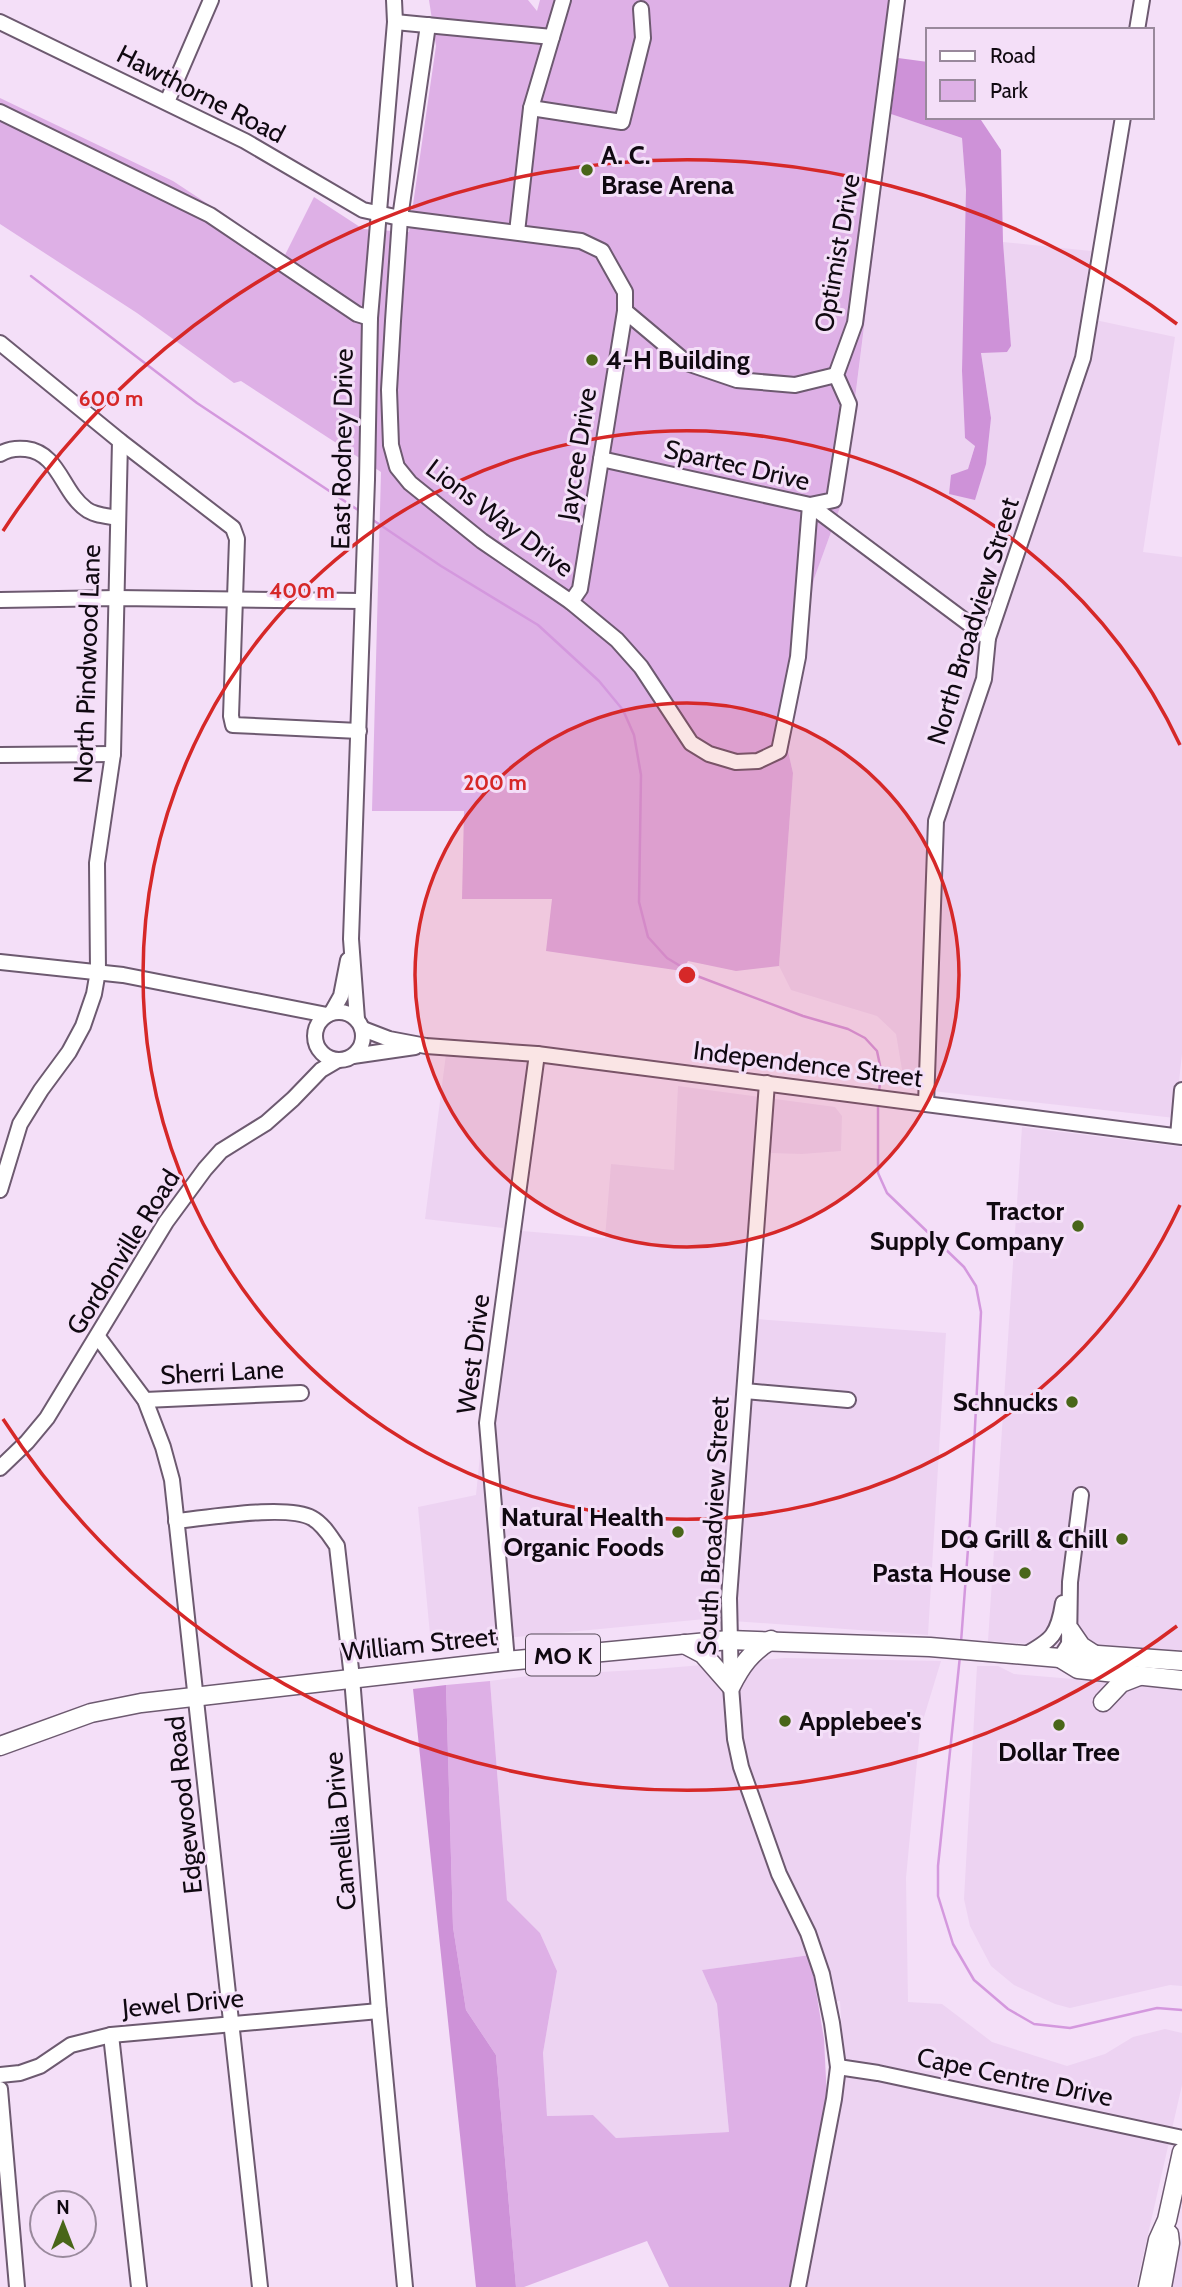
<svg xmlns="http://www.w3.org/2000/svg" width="1182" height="2287" font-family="Cabin,sans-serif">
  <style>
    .built { fill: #edd3f2 }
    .green { fill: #deb0e6 }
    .forest { fill: #ce92d8 }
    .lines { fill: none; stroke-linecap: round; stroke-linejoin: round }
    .stream { stroke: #d498de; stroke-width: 2.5 }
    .minor-casing { stroke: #6d5a70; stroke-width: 18 }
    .major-casing { stroke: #6d5a70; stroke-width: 21 }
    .minor { stroke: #fff; stroke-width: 14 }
    .major { stroke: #fff; stroke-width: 18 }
    .ring { fill: none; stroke: #d62828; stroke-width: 3.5 }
    .poi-dot { fill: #496619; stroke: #f4dff8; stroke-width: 2.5 }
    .labels { text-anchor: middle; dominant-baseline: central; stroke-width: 6; stroke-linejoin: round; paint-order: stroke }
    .shield { fill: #f4dff8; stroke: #544956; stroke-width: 2 }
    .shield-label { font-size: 24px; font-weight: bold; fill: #100911 }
    .street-label { font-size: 26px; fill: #100911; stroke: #f4dff8 }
    .poi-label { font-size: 26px; font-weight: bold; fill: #100911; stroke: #f4dff8; text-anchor: end }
    .centre { fill: #d62828; stroke: #f4dff8; stroke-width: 3.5 }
    .ring-label { font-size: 21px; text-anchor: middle; font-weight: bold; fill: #d62828; stroke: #f4dff8; stroke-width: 6; stroke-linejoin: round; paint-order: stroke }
  </style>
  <rect width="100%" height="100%" fill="#f4dff8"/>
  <g class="built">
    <polygon points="891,114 962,138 967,195 962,371 965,438 975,445 968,469 949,494 975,499 991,418 981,352 1007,352 1011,346 1003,242 1091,251 1081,317 1175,337 1143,552 1182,557 1182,1054 1175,1118 905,1088 896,1034 877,1016 791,990 779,966 793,773 788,751 814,579 842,502"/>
    <polygon points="446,1054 541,1064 522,1231 605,1238 611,1164 674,1170 678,1086 835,1107 842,1116 841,1151 802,1154 769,1153 756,1319 946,1333 928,1635 705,1619 431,1645 418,1507 476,1495 503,1228 425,1219"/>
    <polygon points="1022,1127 1182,1147 1182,1654 988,1641"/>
    <polygon points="785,1658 941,1661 920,1730 906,1878 908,2002 942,2004 992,2042 1067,2066 1105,2054 1133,2037 1165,2029 1182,2033 1182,2085 1136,2287 806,2287 845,2082 840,2001 818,2003 810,1955 702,1970 717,2004 729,2132 616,2138 593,2115 547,2116 543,2053 557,1971 540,1933 507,1900 490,1681 528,1676 655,1669"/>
    <polygon points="977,1666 998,1666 1014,1674 1182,1688 1182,1986 1170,1985 1070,2008 1055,2004 1014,1985 991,1966 970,1926 964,1899"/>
    <polygon points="1182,2236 1182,2287 1172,2287"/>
  </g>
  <g class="green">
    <polygon points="429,0 528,0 537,11 540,0 905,0 842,502 814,579 788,751 793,773 779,966 736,971 688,961 682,971 546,951 552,899 462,899 464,811 372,811 381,472 241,381 234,383 137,313 0,224 0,98 173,181 285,255 314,197 363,229 409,232 436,46"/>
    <polygon points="490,1681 507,1900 540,1933 557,1971 543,2053 547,2116 593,2115 616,2138 729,2132 717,2004 702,1970 810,1955 824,2039 827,2099 789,2287 669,2287 647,2241 524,2287 516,2287 496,2055 466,2010 453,1927 446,1685"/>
  </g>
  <g class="forest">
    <polygon points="898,58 928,62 928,117 979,117 1001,150 1003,242 1011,346 1007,352 981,353 991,418 986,464 975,500 949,494 951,475 968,469 975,446 965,438 962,371 966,190 962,138 891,114"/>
    <polygon points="446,1685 453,1927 466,2010 496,2055 516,2287 476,2287 413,1689"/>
  </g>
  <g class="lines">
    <g class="stream">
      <polyline points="31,276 197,403 361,512"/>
      <polyline points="370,518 441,566 538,625 599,681 623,710 634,735 641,775 639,902 648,937 667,958 697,976 803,1016 848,1029 865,1038 877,1051 881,1070 879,1093"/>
      <polyline points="878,1103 878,1173 887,1193 964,1267 976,1286 981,1312 970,1522 961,1642"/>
      <polyline points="960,1656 938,1866 938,1896 953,1944 974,1980 1008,2009 1034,2024 1070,2028 1157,2008 1182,2010"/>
    </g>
    <defs>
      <g id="minor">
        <polyline points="0,22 245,141 363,210 400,218 581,241 602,251 625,292 625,311 580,589 571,602"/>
        <polyline points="395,22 552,37"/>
        <polyline points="428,25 400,218 393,321 389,390 391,445 397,467 410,483 482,541 571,602 617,640 641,667 691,743 709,754 736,762 758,761 779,751 798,657 810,505 834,500 849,404 836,375 855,323 897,0"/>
        <polyline points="1137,30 1142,0"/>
        <polyline points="167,102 211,0"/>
        <polyline points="531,108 622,122 643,38 641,9"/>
        <polyline points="0,112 210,215 357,314 370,318"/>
        <polyline points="517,232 531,108 563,0"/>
        <polyline points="625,311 687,363 737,380 795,385 836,375"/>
        <polyline points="0,343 120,441 233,528 237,539 231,716 233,725 359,731"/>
        <path d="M0 454C8 449 17 448 26 449 59 453 62 492 86 509 93 515 108 516 117 518"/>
        <polyline points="601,459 810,505 988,638"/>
        <polyline points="0,600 117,598 362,601"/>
        <polyline points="0,755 113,754"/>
        <polyline points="0,962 123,975 327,1015"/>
        <circle cx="339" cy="1036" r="24"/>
        <polyline points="332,1012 341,996 348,960"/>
        <polyline points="357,1019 351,939 367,480 370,318 395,22 394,0"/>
        <polyline points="363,1029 389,1039 426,1046 537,1054 1182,1137"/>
        <polyline points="353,1056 415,1047"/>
        <polyline points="767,1083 729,1598 731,1686 735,1739 741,1767 779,1874 808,1933 822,1974 832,2023 838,2067 834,2099 798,2287"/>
        <polyline points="926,1104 936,821 984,679 988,638 1083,358 1123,117"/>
        <polyline points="1178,1136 1182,1090"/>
        <polyline points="0,1190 20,1124 41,1090 69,1052 83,1026 94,994 98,971 97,863 113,754 120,441"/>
        <polyline points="98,1337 145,1400 163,1447 172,1480 260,2287"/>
        <polyline points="745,1391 848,1400"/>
        <polyline points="145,1400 301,1393"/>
        <polyline points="0,1468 27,1442 47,1418 166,1222 205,1169 221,1151 266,1123 293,1099 321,1070 338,1060"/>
        <path d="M176 1521C207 1518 287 1504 312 1518 323 1524 330 1536 337 1546L352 1678 379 2011 405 2287"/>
        <path d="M1025 1655C1052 1640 1058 1635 1063 1603"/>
        <polyline points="1060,1658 1069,1644 1070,1582 1081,1495"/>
        <polyline points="507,1661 487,1423 537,1054"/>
        <polyline points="111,2035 139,2287"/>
        <polyline points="838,2067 878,2073 1182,2138"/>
        <polyline points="0,2075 20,2073 40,2066 71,2045 111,2035 379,2011"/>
        <polyline points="0,2089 17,2287"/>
      </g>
      <g id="major">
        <polyline points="1070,1630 1081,1646 1095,1655"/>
        <path d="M684 1644 703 1654 731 1686C741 1666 751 1652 771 1640"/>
        <polyline points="1060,1658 1078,1669 1182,1680"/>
        <polyline points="1103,1702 1121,1683 1139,1676"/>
        <polyline points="0,1746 91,1713 141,1703 507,1661 729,1640 930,1647 1060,1658 1084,1654 1182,1661"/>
        <polyline points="1148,2287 1158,2240 1167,2220 1182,2152"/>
        <polyline points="1162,2287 1170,2243 1169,2234"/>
      </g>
    </defs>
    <use href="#minor" class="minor-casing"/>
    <use href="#major" class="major-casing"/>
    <use href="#minor" class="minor"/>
    <use href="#major" class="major"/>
  </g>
  <circle cx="687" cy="975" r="272" fill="#d62828" fill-opacity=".12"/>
  <g class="ring">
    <circle cx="687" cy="975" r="272"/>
    <path d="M1180 1205A544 544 0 1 1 1180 745"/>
    <path d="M1177 1626A815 815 0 0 1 3 1419M3 531A815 815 0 0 1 1177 324"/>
  </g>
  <g class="poi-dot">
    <circle cx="587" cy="170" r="7"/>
    <circle cx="592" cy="360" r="7"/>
    <circle cx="1078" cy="1226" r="7"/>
    <circle cx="1072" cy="1402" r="7"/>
    <circle cx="678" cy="1532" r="7"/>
    <circle cx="1122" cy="1539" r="7"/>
    <circle cx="1025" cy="1573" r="7"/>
    <circle cx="785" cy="1721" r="7"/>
    <circle cx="1059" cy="1725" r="7"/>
  </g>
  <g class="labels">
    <rect class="shield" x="526" y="1634.5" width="74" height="41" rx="5"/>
    <g class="shield-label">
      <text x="563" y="1655">MO K</text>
    </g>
    <g class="street-label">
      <text transform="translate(201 94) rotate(27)">Hawthorne Road</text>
      <text transform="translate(837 253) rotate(-80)">Optimist Drive</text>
      <text transform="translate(342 449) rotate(-89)">East Rodney Drive</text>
      <text transform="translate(577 454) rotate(-81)">Jaycee Drive</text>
      <text transform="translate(737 465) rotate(13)">Spartec Drive</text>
      <text transform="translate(500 518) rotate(37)">Lions Way Drive</text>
      <text transform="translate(973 621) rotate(-73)">North Broadview Street</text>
      <text transform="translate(87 664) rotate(-88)">North Pindwood Lane</text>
      <text transform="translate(808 1064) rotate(7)">Independence Street</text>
      <text transform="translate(123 1252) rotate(-58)">Gordonville Road</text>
      <text transform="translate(473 1354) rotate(-83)">West Drive</text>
      <text transform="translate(222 1372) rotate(-3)">Sherri Lane</text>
      <text transform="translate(713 1526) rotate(-87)">South Broadview Street</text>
      <text transform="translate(419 1644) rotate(-6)">William Street</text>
      <text transform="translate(184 1805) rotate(-96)">Edgewood Road</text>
      <text transform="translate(340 1831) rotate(-95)">Camellia Drive</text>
      <text transform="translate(183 2003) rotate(-5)">Jewel Drive</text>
      <text transform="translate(1015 2077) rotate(12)">Cape Centre Drive</text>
    </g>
    <g class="poi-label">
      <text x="601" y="155" text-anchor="start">A. C.<tspan x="601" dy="30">Brase Arena</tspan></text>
      <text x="606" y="360" text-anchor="start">4-H Building</text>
      <text x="1064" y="1211">Tractor<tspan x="1064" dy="30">Supply Company</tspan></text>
      <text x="1058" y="1402">Schnucks</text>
      <text x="664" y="1517">Natural Health<tspan x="664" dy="30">Organic Foods</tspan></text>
      <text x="1108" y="1539">DQ Grill &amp; Chill</text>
      <text x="1011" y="1573">Pasta House</text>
      <text x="799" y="1721" text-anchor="start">Applebee's</text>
      <text x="1059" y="1752" text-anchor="middle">Dollar Tree</text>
    </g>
  </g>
  <circle cx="687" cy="975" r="10" class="centre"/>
  <g class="ring-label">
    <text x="111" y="406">600 m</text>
    <text x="302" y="598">400 m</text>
    <text x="495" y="790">200 m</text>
  </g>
  <rect x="926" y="28" width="228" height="91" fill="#f4dff8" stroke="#99899c" stroke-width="2"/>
  <rect x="940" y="51" width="35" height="10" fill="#ffffff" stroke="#99899c" stroke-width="2"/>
  <text x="990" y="63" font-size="21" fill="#100911">Road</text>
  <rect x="940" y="80" width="35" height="21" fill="#deb0e6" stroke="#99899c" stroke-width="2"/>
  <text x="990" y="98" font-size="21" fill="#100911">Park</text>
  <g transform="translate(63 2224)"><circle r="33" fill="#f4dff8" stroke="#99899c" stroke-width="2"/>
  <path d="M0-5L12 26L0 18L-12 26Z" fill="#496619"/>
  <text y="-10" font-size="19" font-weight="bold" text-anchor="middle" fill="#100911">N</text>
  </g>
</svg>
